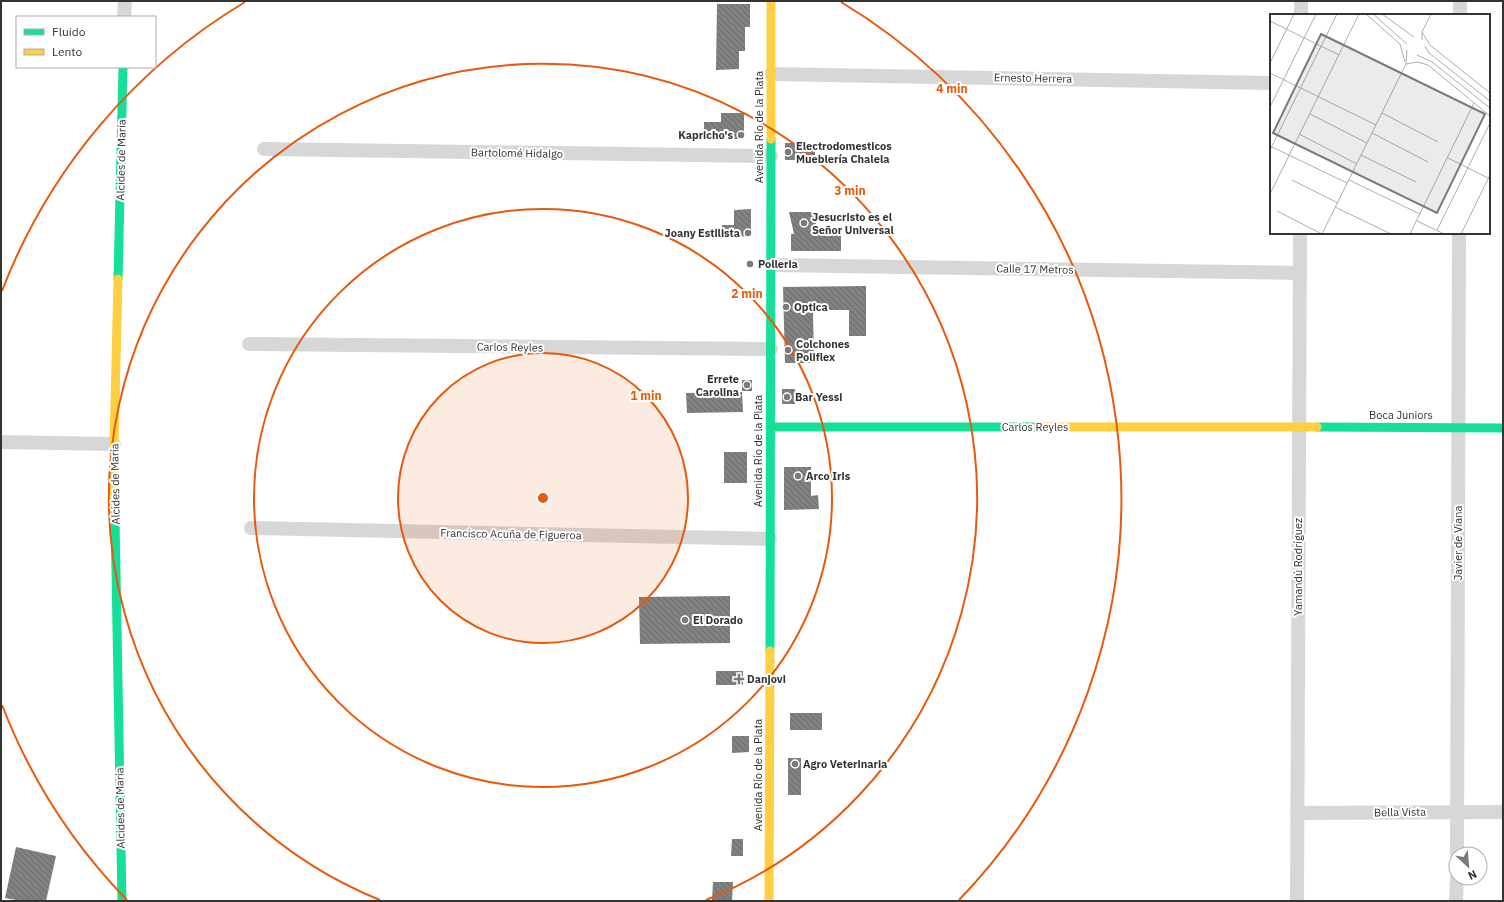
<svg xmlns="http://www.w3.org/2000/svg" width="1504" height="902" font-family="'IBM Plex Sans',sans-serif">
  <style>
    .building { fill: url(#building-back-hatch) }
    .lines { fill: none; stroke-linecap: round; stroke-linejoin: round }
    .street { stroke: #d7d7d7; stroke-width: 14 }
    .fast { stroke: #16e098; stroke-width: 9 }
    .slow { stroke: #ffcf43; stroke-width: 9 }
    .ring { fill: none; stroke: #e8590c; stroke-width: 2 }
    .poi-dot { fill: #7a7a7a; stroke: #fff; stroke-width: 1.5 }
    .labels { text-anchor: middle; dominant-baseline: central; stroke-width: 4; stroke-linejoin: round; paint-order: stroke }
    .street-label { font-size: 11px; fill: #333; stroke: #fff }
    .poi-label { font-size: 11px; font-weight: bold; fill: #333; stroke: #fff; text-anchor: start }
    .inset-road { fill: none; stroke: #adadad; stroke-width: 1 }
    .view { fill: #7a7a7a; fill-opacity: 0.15; stroke: #7a7a7a; stroke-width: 2 }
    .inset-edge { fill: none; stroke: #333; stroke-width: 2 }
    .centre { fill: #e8590c; stroke: #fff; stroke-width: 2 }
    .ring-label { font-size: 12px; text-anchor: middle; font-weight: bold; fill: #e8590c; stroke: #fff; stroke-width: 4; stroke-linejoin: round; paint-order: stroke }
  </style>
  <defs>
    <pattern id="building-back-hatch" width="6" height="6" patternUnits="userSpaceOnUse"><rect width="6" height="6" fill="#818181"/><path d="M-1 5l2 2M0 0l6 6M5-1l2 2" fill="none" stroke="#6a6a6a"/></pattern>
  </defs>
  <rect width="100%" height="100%" fill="#fff"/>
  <g class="building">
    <polygon points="717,4 750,4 750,27 745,27 745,51 739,51 739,69 716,70"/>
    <polygon points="721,113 744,113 744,139 704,139 704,122 721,122"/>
    <rect x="785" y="143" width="30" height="17"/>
    <polygon points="751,209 751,236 722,237 722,225 734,225 734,210"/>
    <polygon points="789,212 816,212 816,234 841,234 841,251 791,251 791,234 794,234"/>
    <polygon points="866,286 866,336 849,336 849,310 813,310 814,363 785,363 783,287"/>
    <rect x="742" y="380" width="10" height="11"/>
    <rect x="782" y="389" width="13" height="15"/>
    <polygon points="742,392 743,412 687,413 686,393"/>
    <rect x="724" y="452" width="23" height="31"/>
    <polygon points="784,467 811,467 811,496 818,495 819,509 784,510"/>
    <polygon points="730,596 730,643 640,644 639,597"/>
    <rect x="716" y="671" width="27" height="14"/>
    <rect x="790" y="713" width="32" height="17"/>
    <polygon points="732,736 749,736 749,752 732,753"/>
    <rect x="788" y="758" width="13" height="37"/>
    <polygon points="732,839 743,839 743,856 731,856"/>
    <polygon points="16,847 56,856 46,901 21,901 5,898"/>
    <polygon points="713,882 733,882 732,901 712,901"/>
  </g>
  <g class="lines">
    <g class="street">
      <polyline points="1301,15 1301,1"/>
      <polyline points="1460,15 1460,1"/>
      <polyline points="124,17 125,1"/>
      <polyline points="771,74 1271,83"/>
      <polyline points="264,149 771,156"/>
      <polyline points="771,265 1300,273"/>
      <polyline points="249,344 771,349"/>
      <polyline points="1,442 114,444"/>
      <polyline points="251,528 770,539"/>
      <polyline points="1297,813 1503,812"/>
      <polyline points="1457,854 1459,233"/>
      <polyline points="1297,901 1300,233"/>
      <polyline points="1456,901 1457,878"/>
    </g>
    <g class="fast">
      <polyline points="118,279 123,67"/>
      <polyline points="770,427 1038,427"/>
      <polyline points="1317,427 1503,428"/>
      <polyline points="115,518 122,901"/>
      <polyline points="770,651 771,139"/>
    </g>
    <g class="slow">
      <polyline points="771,139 771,1"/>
      <polyline points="1038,427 1317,427"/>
      <polyline points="115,518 114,444 118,279"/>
      <polyline points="769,901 770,651"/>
    </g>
  </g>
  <circle cx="543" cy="498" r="145" fill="#e8590c" fill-opacity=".12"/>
  <g class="ring">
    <circle cx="543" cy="498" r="145"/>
    <circle cx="543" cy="498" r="289"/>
    <path d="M380 900A434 434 0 1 1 706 900"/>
    <path d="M127 900A579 579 0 0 1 2 705M2 291A579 579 0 0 1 245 2M841 2A579 579 0 0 1 959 900"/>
  </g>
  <g class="poi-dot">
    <circle cx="741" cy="135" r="4"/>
    <circle cx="788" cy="152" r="4"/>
    <circle cx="804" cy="223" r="4"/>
    <circle cx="748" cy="233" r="4"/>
    <circle cx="750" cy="264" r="4"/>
    <circle cx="786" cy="307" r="4"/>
    <circle cx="788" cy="350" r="4"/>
    <circle cx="747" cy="385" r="4"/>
    <circle cx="787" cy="397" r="4"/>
    <circle cx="798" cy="476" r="4"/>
    <circle cx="685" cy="620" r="4"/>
    <path d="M737 673h4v4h4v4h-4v4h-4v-4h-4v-4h4z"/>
    <circle cx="795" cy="764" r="4"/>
  </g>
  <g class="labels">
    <g class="street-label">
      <text transform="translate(1033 78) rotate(1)">Ernesto Herrera</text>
      <text transform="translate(759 127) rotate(-90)">Avenida Río de la Plata</text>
      <text transform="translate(517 153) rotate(1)">Bartolomé Hidalgo</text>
      <text transform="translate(121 160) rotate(-89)">Alcides de María</text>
      <text transform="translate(1035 269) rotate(1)">Calle 17 Metros</text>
      <text transform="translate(510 347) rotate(1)">Carlos Reyles</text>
      <text x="1401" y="415">Boca Juniors</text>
      <text x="1035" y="427">Carlos Reyles</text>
      <text transform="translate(758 451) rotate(-90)">Avenida Río de la Plata</text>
      <text transform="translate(115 484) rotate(-91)">Alcides de María</text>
      <text transform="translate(511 534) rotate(1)">Francisco Acuña de Figueroa</text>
      <text transform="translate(1458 543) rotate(-90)">Javier de Viana</text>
      <text transform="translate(1298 567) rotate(-90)">Yamandú Rodríguez</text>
      <text transform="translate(758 775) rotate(-90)">Avenida Río de la Plata</text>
      <text transform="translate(120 808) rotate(-91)">Alcides de María</text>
      <text transform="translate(1400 812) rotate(-1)">Bella Vista</text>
    </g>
    <g class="poi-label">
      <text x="733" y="135" text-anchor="end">Kapricho's</text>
      <text x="796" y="146">Electrodomesticos<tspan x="796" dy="13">Mueblería Chalela</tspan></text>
      <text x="812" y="217">Jesucristo es el<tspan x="812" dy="13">Señor Universal</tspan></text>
      <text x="740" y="233" text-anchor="end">Joany Estilista</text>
      <text x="758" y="264">Polleria</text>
      <text x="794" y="307">Optica</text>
      <text x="796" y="344">Colchones<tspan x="796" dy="13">Poliflex</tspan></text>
      <text x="739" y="379" text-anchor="end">Errete<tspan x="739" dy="13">Carolina</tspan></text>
      <text x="795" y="397">Bar Yessi</text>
      <text x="806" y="476">Arco Iris</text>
      <text x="693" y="620">El Dorado</text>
      <text x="747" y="679">Danjovi</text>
      <text x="803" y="764">Agro Veterinaria</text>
    </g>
  </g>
  <g transform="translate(1270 14)">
    <rect width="220" height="220" fill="#fff"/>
    <path class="inset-road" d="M96 0 130 30 135 48M103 0 137 30M112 0 144 23M0 7 69 41M152 18 160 31 220 79M152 26V18L161 0M155 32 159 39 220 87M147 41 162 48 220 94M0 49 24 0M136 50 147 48 158 51 220 102M0 59 106 111M0 93 46 0M112 99 168 128M40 100 97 129M102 119 158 148M29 120 87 150M0 132 77 169M0 136 67 0M91 141 146 168M178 144 220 165M22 166 68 189M79 166 150 200M0 180 89 0M65 193 121 220M7 197 52 220M147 207 174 220M167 216 220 109M52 220 136 50 137 36M140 220 204 89M191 220 220 161"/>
    <path class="view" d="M51 20 215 100 167 199 3 119Z"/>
    <rect width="220" height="220" class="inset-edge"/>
  </g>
  <circle cx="543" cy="498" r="6" class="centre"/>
  <g class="ring-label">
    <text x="952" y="93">4 min</text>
    <text x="850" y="195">3 min</text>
    <text x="747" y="298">2 min</text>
    <text x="646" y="400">1 min</text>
  </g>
  <rect width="1504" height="902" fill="none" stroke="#333333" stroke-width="4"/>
  <rect x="16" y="16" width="140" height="52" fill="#ffffff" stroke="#adadad"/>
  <rect x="24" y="29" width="20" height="6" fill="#16e098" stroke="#adadad"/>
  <text x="52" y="36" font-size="12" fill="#333333">Fluido</text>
  <rect x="24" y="49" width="20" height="6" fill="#ffcf43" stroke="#adadad"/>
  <text x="52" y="56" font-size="12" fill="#333333">Lento</text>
  <g transform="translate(1468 866) rotate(154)"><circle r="19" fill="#ffffff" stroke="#adadad"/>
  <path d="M0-3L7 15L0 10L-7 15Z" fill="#7a7a7a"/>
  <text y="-6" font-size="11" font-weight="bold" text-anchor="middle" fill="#333333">N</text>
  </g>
</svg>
